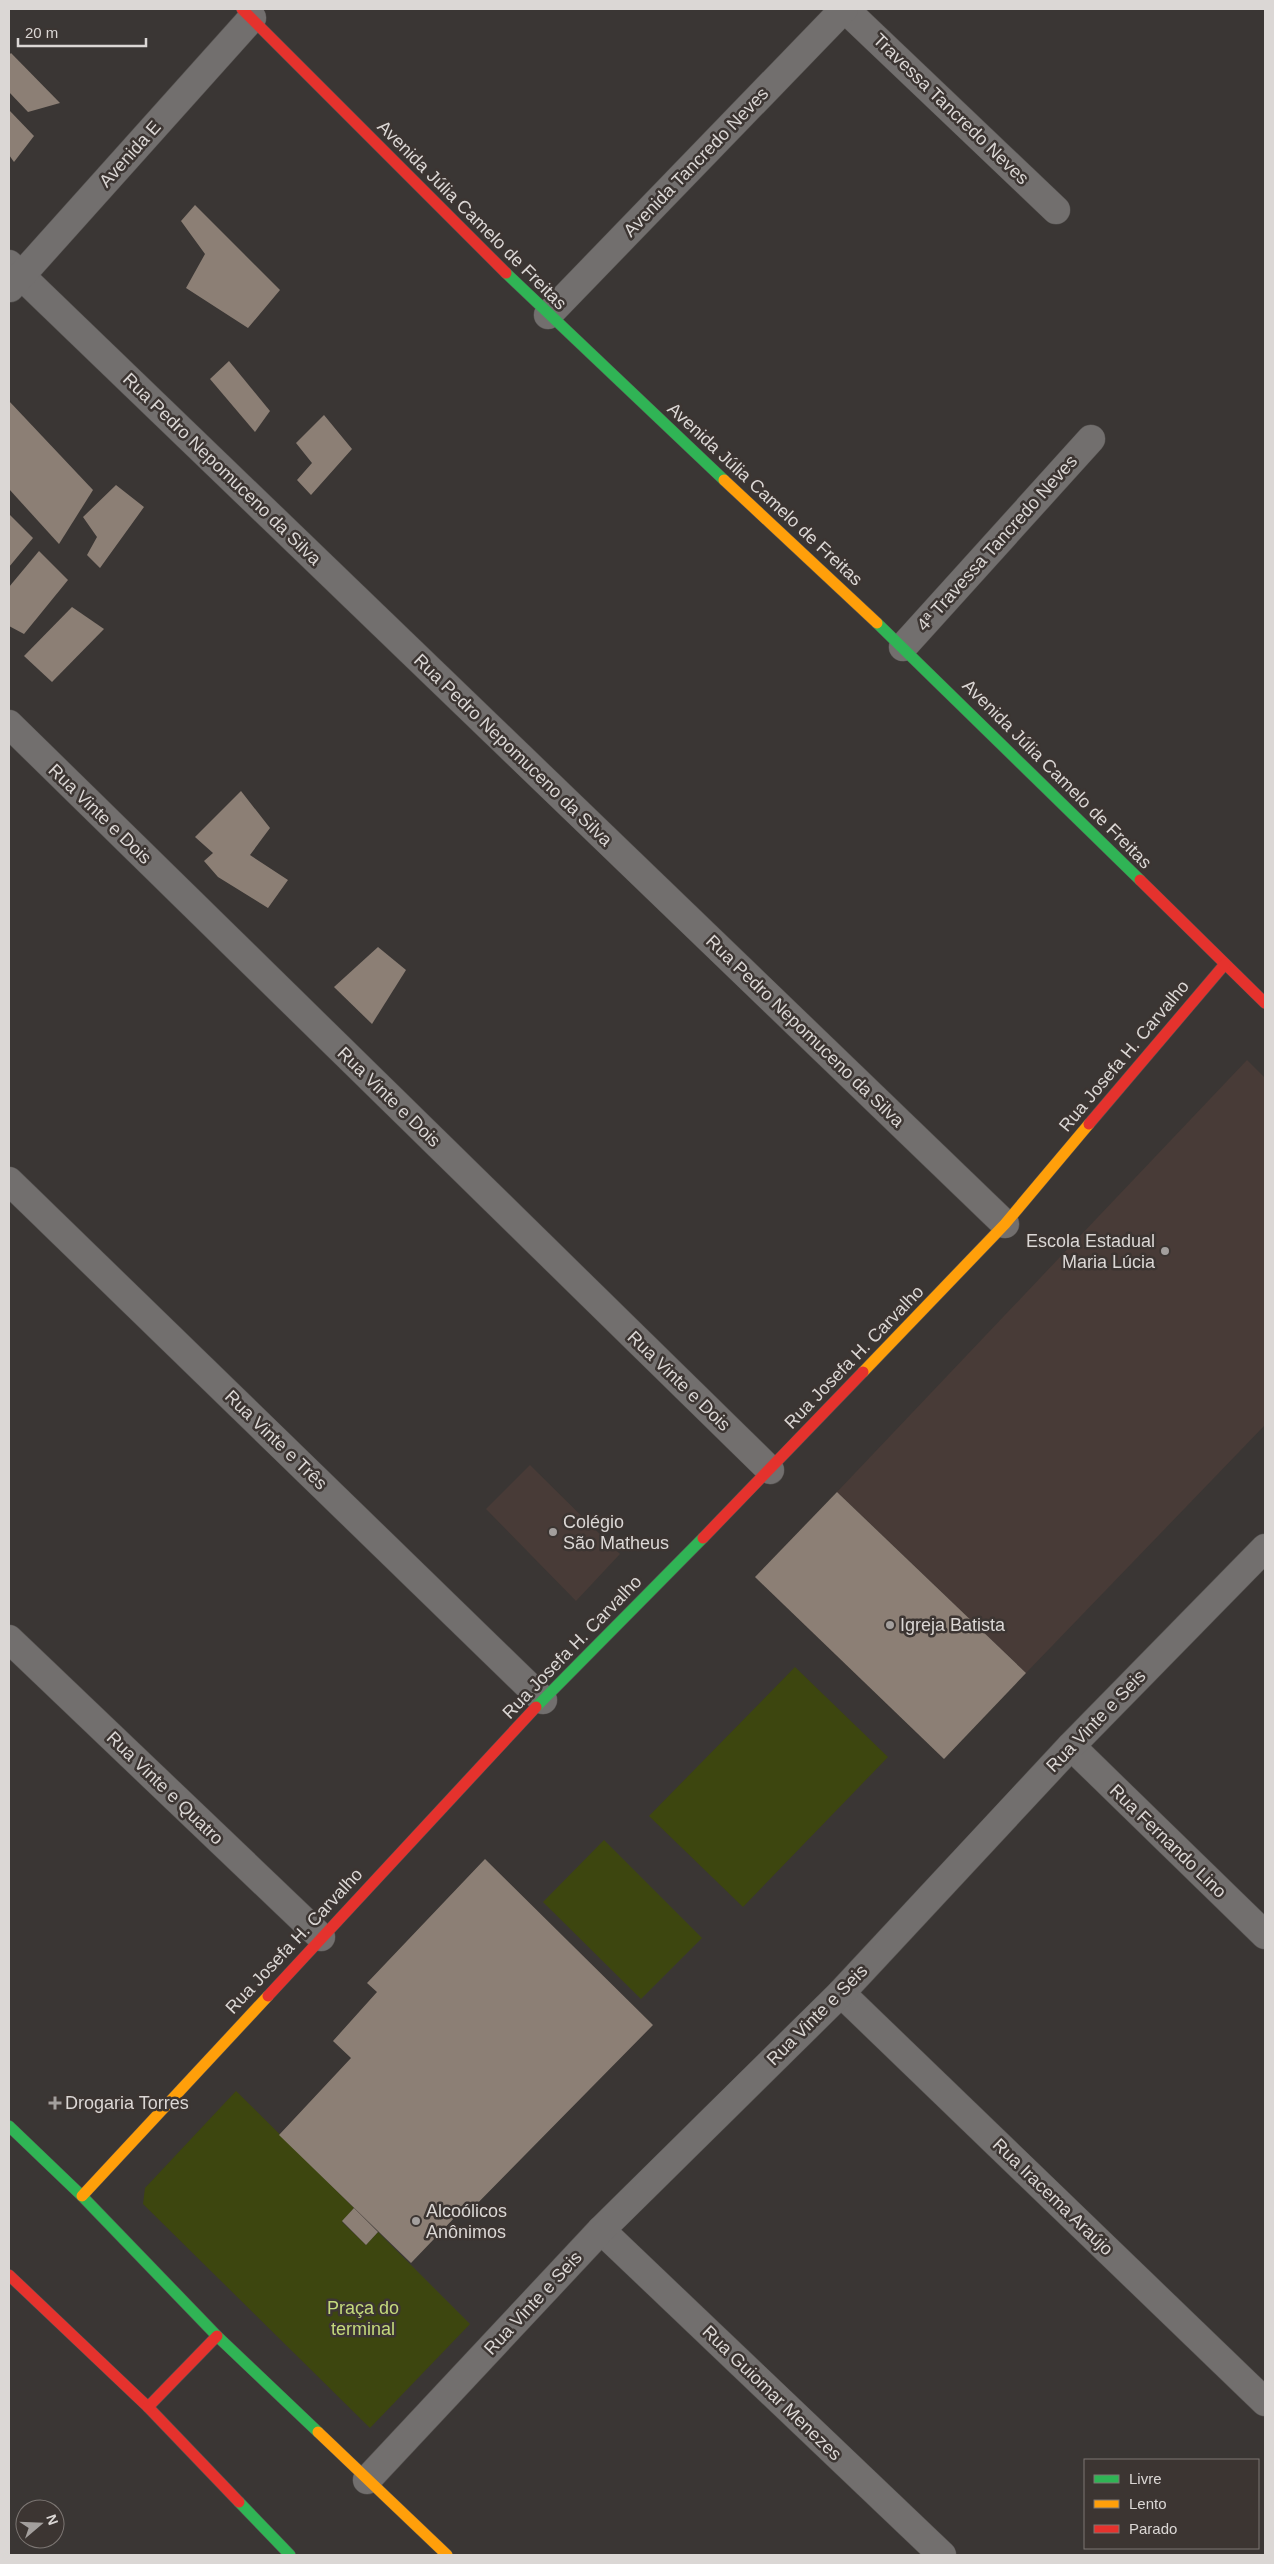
<svg xmlns="http://www.w3.org/2000/svg" width="1274" height="2564" font-family="Helvetica,sans-serif">
  <style>
    .built { fill: #483b37 }
    .green { fill: #3d460f }
    .building { fill: #8c7f75 }
    .lines { fill: none; stroke-linecap: round; stroke-linejoin: round }
    .street-casing { stroke: #565351; stroke-width: 29 }
    .fast-casing { stroke: #565351; stroke-width: 12 }
    .slow-casing { stroke: #565351; stroke-width: 12 }
    .jam-casing { stroke: #565351; stroke-width: 12 }
    .street { stroke: #726f6e; stroke-width: 28 }
    .fast { stroke: #30b455; stroke-width: 11 }
    .slow { stroke: #ff9f0a; stroke-width: 11 }
    .jam { stroke: #e5322d; stroke-width: 11 }
    .poi-dot { fill: #a39f9d; stroke: #3c3532; stroke-width: 2 }
    .labels { text-anchor: middle; dominant-baseline: central; stroke-width: 5; stroke-linejoin: round; paint-order: stroke }
    .street-label { font-size: 18px; fill: #dbd7d5; stroke: #3c3532 }
    .poi-label { font-size: 18px; fill: #dbd7d5; stroke: #3c3532; text-anchor: start }
    .park-label { font-size: 18px; fill: #c4d97c; stroke: #3c3532 }
  </style>
  <rect width="100%" height="100%" fill="#3a3634"/>
  <g class="built">
    <polygon points="1247,1060 1265,1078 1265,1425 1026,1673 837,1492"/>
    <polygon points="530,1465 620,1554 576,1601 486,1509"/>
  </g>
  <g class="green">
    <polygon points="795,1667 888,1757 743,1907 649,1816"/>
    <polygon points="604,1840 702,1938 641,1999 543,1902"/>
    <polygon points="236,2091 354,2208 342,2222 366,2245 378,2232 470,2324 370,2428 143,2204 145,2188"/>
  </g>
  <g class="building">
    <polygon points="11,53 60,103 28,112 9,92 9,55"/>
    <polygon points="9,110 34,136 14,162 9,155"/>
    <polygon points="195,205 280,290 248,328 186,288 205,254 181,221"/>
    <polygon points="229,361 270,411 255,432 210,379"/>
    <polygon points="9,401 93,490 59,544 9,489"/>
    <polygon points="324,415 352,449 311,495 297,480 312,463 296,443"/>
    <polygon points="116,485 144,507 100,568 87,555 97,537 83,517"/>
    <polygon points="9,514 33,538 9,567"/>
    <polygon points="39,551 68,580 24,634 9,626 9,587"/>
    <polygon points="72,607 104,629 52,682 24,656"/>
    <polygon points="241,791 270,828 250,855 288,880 268,908 218,877 204,861 213,853 195,837"/>
    <polygon points="378,947 406,970 372,1024 334,987"/>
    <polygon points="837,1492 1026,1673 944,1759 755,1577"/>
    <polygon points="485,1859 653,2025 463,2218 457,2215 411,2263 279,2135 351,2058 333,2041 377,1992 367,1983"/>
    <polygon points="354,2208 378,2232 366,2245 342,2221"/>
  </g>
  <g class="lines">
    <defs>
      <g id="street">
        <polyline points="845,9 1056,210"/>
        <polyline points="9,264 1005,1224"/>
        <polyline points="10,288 252,18"/>
        <polyline points="548,315 844,9"/>
        <polyline points="903,647 1091,439"/>
        <polyline points="9,724 770,1470"/>
        <polyline points="9,1181 543,1700"/>
        <polyline points="9,1639 321,1937"/>
        <polyline points="1071,1746 1265,1935"/>
        <polyline points="841,1993 1265,2402"/>
        <polyline points="601,2230 942,2555"/>
        <polyline points="367,2480 601,2230 841,1993 1071,1746 1265,1548"/>
      </g>
      <g id="fast">
        <polyline points="506,273 724,480"/>
        <polyline points="877,623 1140,880"/>
        <polyline points="536,1707 703,1538"/>
        <polyline points="9,2126 82,2196 217,2336 318,2432"/>
        <polyline points="239,2502 290,2555"/>
      </g>
      <g id="slow">
        <polyline points="724,480 877,623"/>
        <polyline points="863,1372 1005,1224 1089,1124"/>
        <polyline points="82,2196 268,1996"/>
        <polyline points="318,2432 447,2555"/>
      </g>
      <g id="jam">
        <polyline points="242,9 506,273"/>
        <polyline points="1140,880 1265,1003"/>
        <polyline points="1089,1124 1225,964"/>
        <polyline points="703,1538 863,1372"/>
        <polyline points="268,1996 536,1707"/>
        <polyline points="9,2275 148,2407 239,2502"/>
        <polyline points="148,2407 217,2336"/>
      </g>
    </defs>
    <use href="#street" class="street-casing"/>
    <use href="#fast" class="fast-casing"/>
    <use href="#slow" class="slow-casing"/>
    <use href="#jam" class="jam-casing"/>
    <use href="#street" class="street"/>
    <use href="#fast" class="fast"/>
    <use href="#slow" class="slow"/>
    <use href="#jam" class="jam"/>
  </g>
  <g class="poi-dot">
    <circle cx="1165" cy="1251" r="5"/>
    <circle cx="553" cy="1532" r="5"/>
    <circle cx="890" cy="1625" r="5"/>
    <path d="M52.5 2095.5h5v5h5v5h-5v5h-5v-5h-5v-5h5z"/>
    <circle cx="416" cy="2221" r="5"/>
  </g>
  <g class="labels">
    <g class="street-label">
      <text transform="translate(951 109) rotate(44)">Travessa Tancredo Neves</text>
      <text transform="translate(130 154) rotate(-48)">Avenida E</text>
      <text transform="translate(696 162) rotate(-46)">Avenida Tancredo Neves</text>
      <text transform="translate(472 215) rotate(45)">Avenida Júlia Camelo de Freitas</text>
      <text transform="translate(222 469) rotate(44)">Rua Pedro Nepomuceno da Silva</text>
      <text transform="translate(765 494) rotate(43)">Avenida Júlia Camelo de Freitas</text>
      <text transform="translate(997 543) rotate(-48)">4ª Travessa Tancredo Neves</text>
      <text transform="translate(513 750) rotate(44)">Rua Pedro Nepomuceno da Silva</text>
      <text transform="translate(1057 774) rotate(45)">Avenida Júlia Camelo de Freitas</text>
      <text transform="translate(100 814) rotate(44)">Rua Vinte e Dois</text>
      <text transform="translate(805 1031) rotate(44)">Rua Pedro Nepomuceno da Silva</text>
      <text transform="translate(1124 1056) rotate(-50)">Rua Josefa H. Carvalho</text>
      <text transform="translate(389 1097) rotate(44)">Rua Vinte e Dois</text>
      <text transform="translate(854 1357) rotate(-46)">Rua Josefa H. Carvalho</text>
      <text transform="translate(679 1381) rotate(44)">Rua Vinte e Dois</text>
      <text transform="translate(276 1440) rotate(44)">Rua Vinte e Três</text>
      <text transform="translate(572 1647) rotate(-46)">Rua Josefa H. Carvalho</text>
      <text transform="translate(1096 1721) rotate(-46)">Rua Vinte e Seis</text>
      <text transform="translate(165 1788) rotate(44)">Rua Vinte e Quatro</text>
      <text transform="translate(1168 1841) rotate(44)">Rua Fernando Lino</text>
      <text transform="translate(294 1941) rotate(-47)">Rua Josefa H. Carvalho</text>
      <text transform="translate(817 2015) rotate(-45)">Rua Vinte e Seis</text>
      <text transform="translate(1053 2197) rotate(44)">Rua Iracema Araújo</text>
      <text transform="translate(533 2303) rotate(-47)">Rua Vinte e Seis</text>
      <text transform="translate(772 2393) rotate(44)">Rua Guiomar Menezes</text>
    </g>
    <g class="poi-label">
      <text x="1155" y="1241" text-anchor="end">Escola Estadual<tspan x="1155" dy="21">Maria Lúcia</tspan></text>
      <text x="563" y="1522">Colégio<tspan x="563" dy="21">São Matheus</tspan></text>
      <text x="900" y="1625">Igreja Batista</text>
      <text x="65" y="2103">Drogaria Torres</text>
      <text x="426" y="2211">Alcoólicos<tspan x="426" dy="21">Anônimos</tspan></text>
    </g>
    <g class="park-label">
      <text x="363" y="2308">Praça do<tspan x="363" dy="21">terminal</tspan></text>
    </g>
  </g>
  <rect width="1274" height="2564" fill="none" stroke="#dbd7d5" stroke-width="20"/>
  <rect x="1084" y="2459" width="175" height="90" fill="#3c3532" stroke="#7c7673"/>
  <rect x="1094" y="2475" width="25" height="8" fill="#30b455" stroke="#7c7673"/>
  <text x="1129" y="2484" font-size="15" fill="#dbd7d5">Livre</text>
  <rect x="1094" y="2500" width="25" height="8" fill="#ff9f0a" stroke="#7c7673"/>
  <text x="1129" y="2509" font-size="15" fill="#dbd7d5">Lento</text>
  <rect x="1094" y="2525" width="25" height="8" fill="#e5322d" stroke="#7c7673"/>
  <text x="1129" y="2534" font-size="15" fill="#dbd7d5">Parado</text>
  <g transform="translate(40 2524) rotate(71)"><circle r="24" fill="#3c3532" stroke="#7c7673"/>
  <path d="M0-4L9 19L0 12L-9 19Z" fill="#a39f9d"/>
  <text y="-8" font-size="14" font-weight="bold" text-anchor="middle" fill="#dbd7d5">N</text>
  </g>
  <path d="M18 38v8h128v-8" fill="none" stroke="#dbd7d5" stroke-width="2.5"/>
  <text x="25" y="38" font-size="15" fill="#dbd7d5" stroke="#3c3532" stroke-width="4" paint-order="stroke">20 m</text>
</svg>
